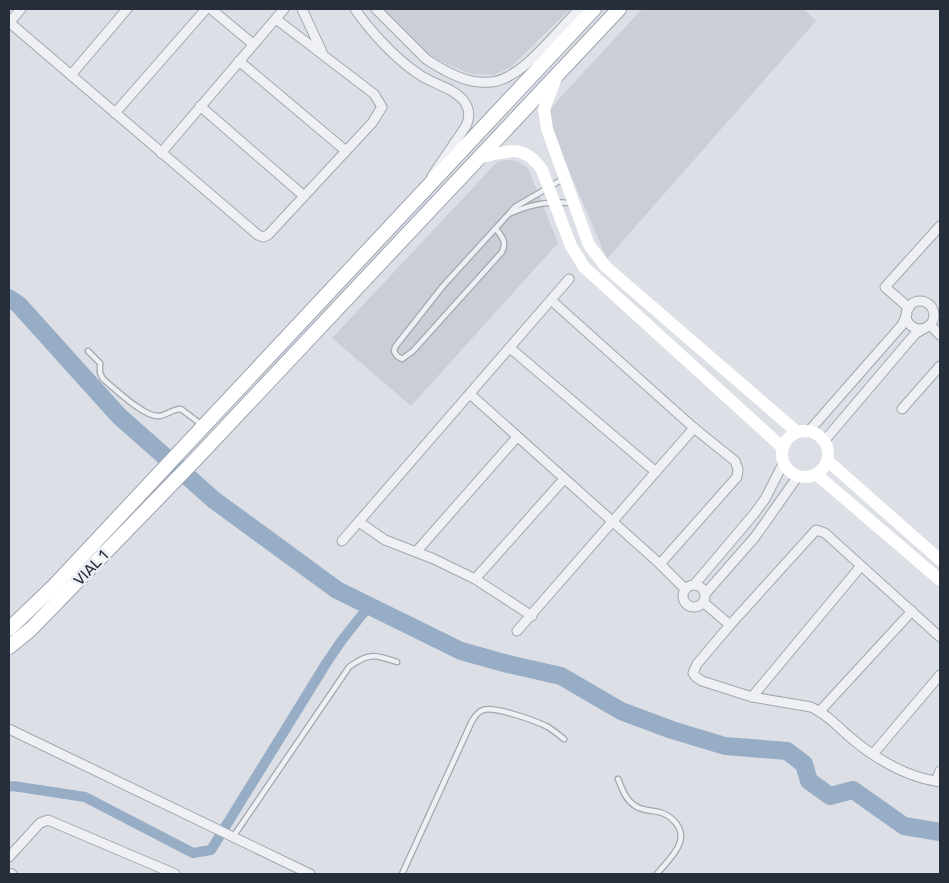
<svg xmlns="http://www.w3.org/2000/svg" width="949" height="883" font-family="Rubik,sans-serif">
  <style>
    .built { fill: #caced7 }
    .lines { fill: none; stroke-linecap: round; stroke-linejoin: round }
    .canal { stroke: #97adc5; stroke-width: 10 }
    .river { stroke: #97adc5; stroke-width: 18 }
    .lane-casing { stroke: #a2a6af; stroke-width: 7 }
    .street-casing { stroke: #a2a6af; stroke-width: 11 }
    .primary-casing { stroke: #9ba4b1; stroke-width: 16 }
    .lane { stroke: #eef0f4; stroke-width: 4.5 }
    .street { stroke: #eef0f4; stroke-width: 9 }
    .secondary { stroke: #fff; stroke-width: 12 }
    .primary { stroke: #fff; stroke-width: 14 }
    .labels { text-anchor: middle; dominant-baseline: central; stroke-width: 5; stroke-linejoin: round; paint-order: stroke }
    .street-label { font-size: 15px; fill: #262e3b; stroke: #ebeef3 }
  </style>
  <rect width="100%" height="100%" fill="#dcdfe6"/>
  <g class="built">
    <polygon points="382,9 570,9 511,67 494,75 471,74 444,63 419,48"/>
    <polygon points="642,9 804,9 816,21 607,259 550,126 550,111 557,101"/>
    <polygon points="506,160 516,161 528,168 558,243 411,406 332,338 498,161"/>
  </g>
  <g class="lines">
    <polyline class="canal" points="9,787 13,786 85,797 193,853 211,850 327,662 342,640 369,606"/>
    <polyline class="river" points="9,298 19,305 119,416 214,500 337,590 461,651 508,664 561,676 621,711 672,730 725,746 787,751 804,764 809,781 830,796 853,790 904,826 940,832"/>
    <defs>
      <g id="lane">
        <path d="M511 213C532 204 549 201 572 203"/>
        <path d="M496 229C502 237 507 242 502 252L413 351 402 359 397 356 394 351 395 347 443 286 515 207 563 179"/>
        <path d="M88 351 100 363V373L103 379C114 388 144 417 158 416 166 416 172 409 181 409L202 425"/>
        <path d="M618 779C622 788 625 799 634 805 641 811 651 810 659 812 666 814 671 817 675 822 692 841 668 860 657 874"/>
        <path d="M233 837 349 667C368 653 375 654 397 662"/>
        <path d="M402 874 472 721C475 716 478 712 483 710 495 706 536 721 548 727 554 731 559 735 564 739"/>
      </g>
      <g id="street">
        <polyline points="211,9 253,44"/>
        <polyline points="302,9 322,52"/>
        <path d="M355 9C370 31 395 58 417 73 431 84 453 87 464 101 470 110 470 117 466 126L432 176"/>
        <path d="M376 9 426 59C441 69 461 81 479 82 489 83 501 81 509 76 531 65 561 28 579 9"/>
        <polyline points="9,22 258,235 263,237 268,235 372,123 382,107 374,94 276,19"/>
        <polyline points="9,23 21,9"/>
        <polyline points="239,61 346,151"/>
        <polyline points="71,75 127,9"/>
        <polyline points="200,106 304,196"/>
        <polyline points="115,113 206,9"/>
        <polyline points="161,153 284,9"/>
        <polyline points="551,300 694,428 735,461 738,469 737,477 660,564"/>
        <circle cx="920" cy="315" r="14"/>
        <polyline points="909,308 885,287 940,226"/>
        <polyline points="930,325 940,335"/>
        <polyline points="510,348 656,472"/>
        <polyline points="470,394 660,564 685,589"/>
        <polyline points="902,409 940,366"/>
        <polyline points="809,431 902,325 907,314"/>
        <polyline points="825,440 915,334 925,328"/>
        <polyline points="359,522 385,540 434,559 475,579 532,616"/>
        <polyline points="342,541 569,279"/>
        <polyline points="416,552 517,437"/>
        <polyline points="475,579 564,479"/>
        <polyline points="694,585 754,514 765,499 784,462"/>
        <circle cx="694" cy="596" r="11"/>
        <polyline points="705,594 755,537 798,476"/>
        <polyline points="703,602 730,625"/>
        <polyline points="517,631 694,428"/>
        <path d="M940 637 825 533 816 530 730 625 697 664 693 673 696 677 702 681 752 697 811 707C827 714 838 727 851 738 877 760 906 777 940 782"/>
        <polyline points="752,697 861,566"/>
        <polyline points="820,711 912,611"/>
        <polyline points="9,729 310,874"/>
        <polyline points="873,754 940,675"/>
        <polyline points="936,781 940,771"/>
        <polyline points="9,857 40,823 48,820 175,874"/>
        <polyline points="9,873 12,874"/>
      </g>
      <g id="primary">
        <polyline points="9,629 54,586 594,9"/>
        <polyline points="9,647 31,629 194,461 619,9"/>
      </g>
    </defs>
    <use href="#lane" class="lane-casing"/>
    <use href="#street" class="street-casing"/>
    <use href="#primary" class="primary-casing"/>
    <use href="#lane" class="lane"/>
    <use href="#street" class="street"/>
    <g class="secondary">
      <polyline points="556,78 544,109 547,129 589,245 606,267 797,432"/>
      <path d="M478 158C507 152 523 142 542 170L571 246 584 267 783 448"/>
      <circle cx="805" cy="454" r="23"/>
      <polyline points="828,461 940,560"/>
      <polyline points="816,474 940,580"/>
    </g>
    <use href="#primary" class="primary"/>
  </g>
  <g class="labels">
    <g class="street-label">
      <text transform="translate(91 568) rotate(-46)">VIAL 1</text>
    </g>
  </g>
  <rect width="949" height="883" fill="none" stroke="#262e3b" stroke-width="20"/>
</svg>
